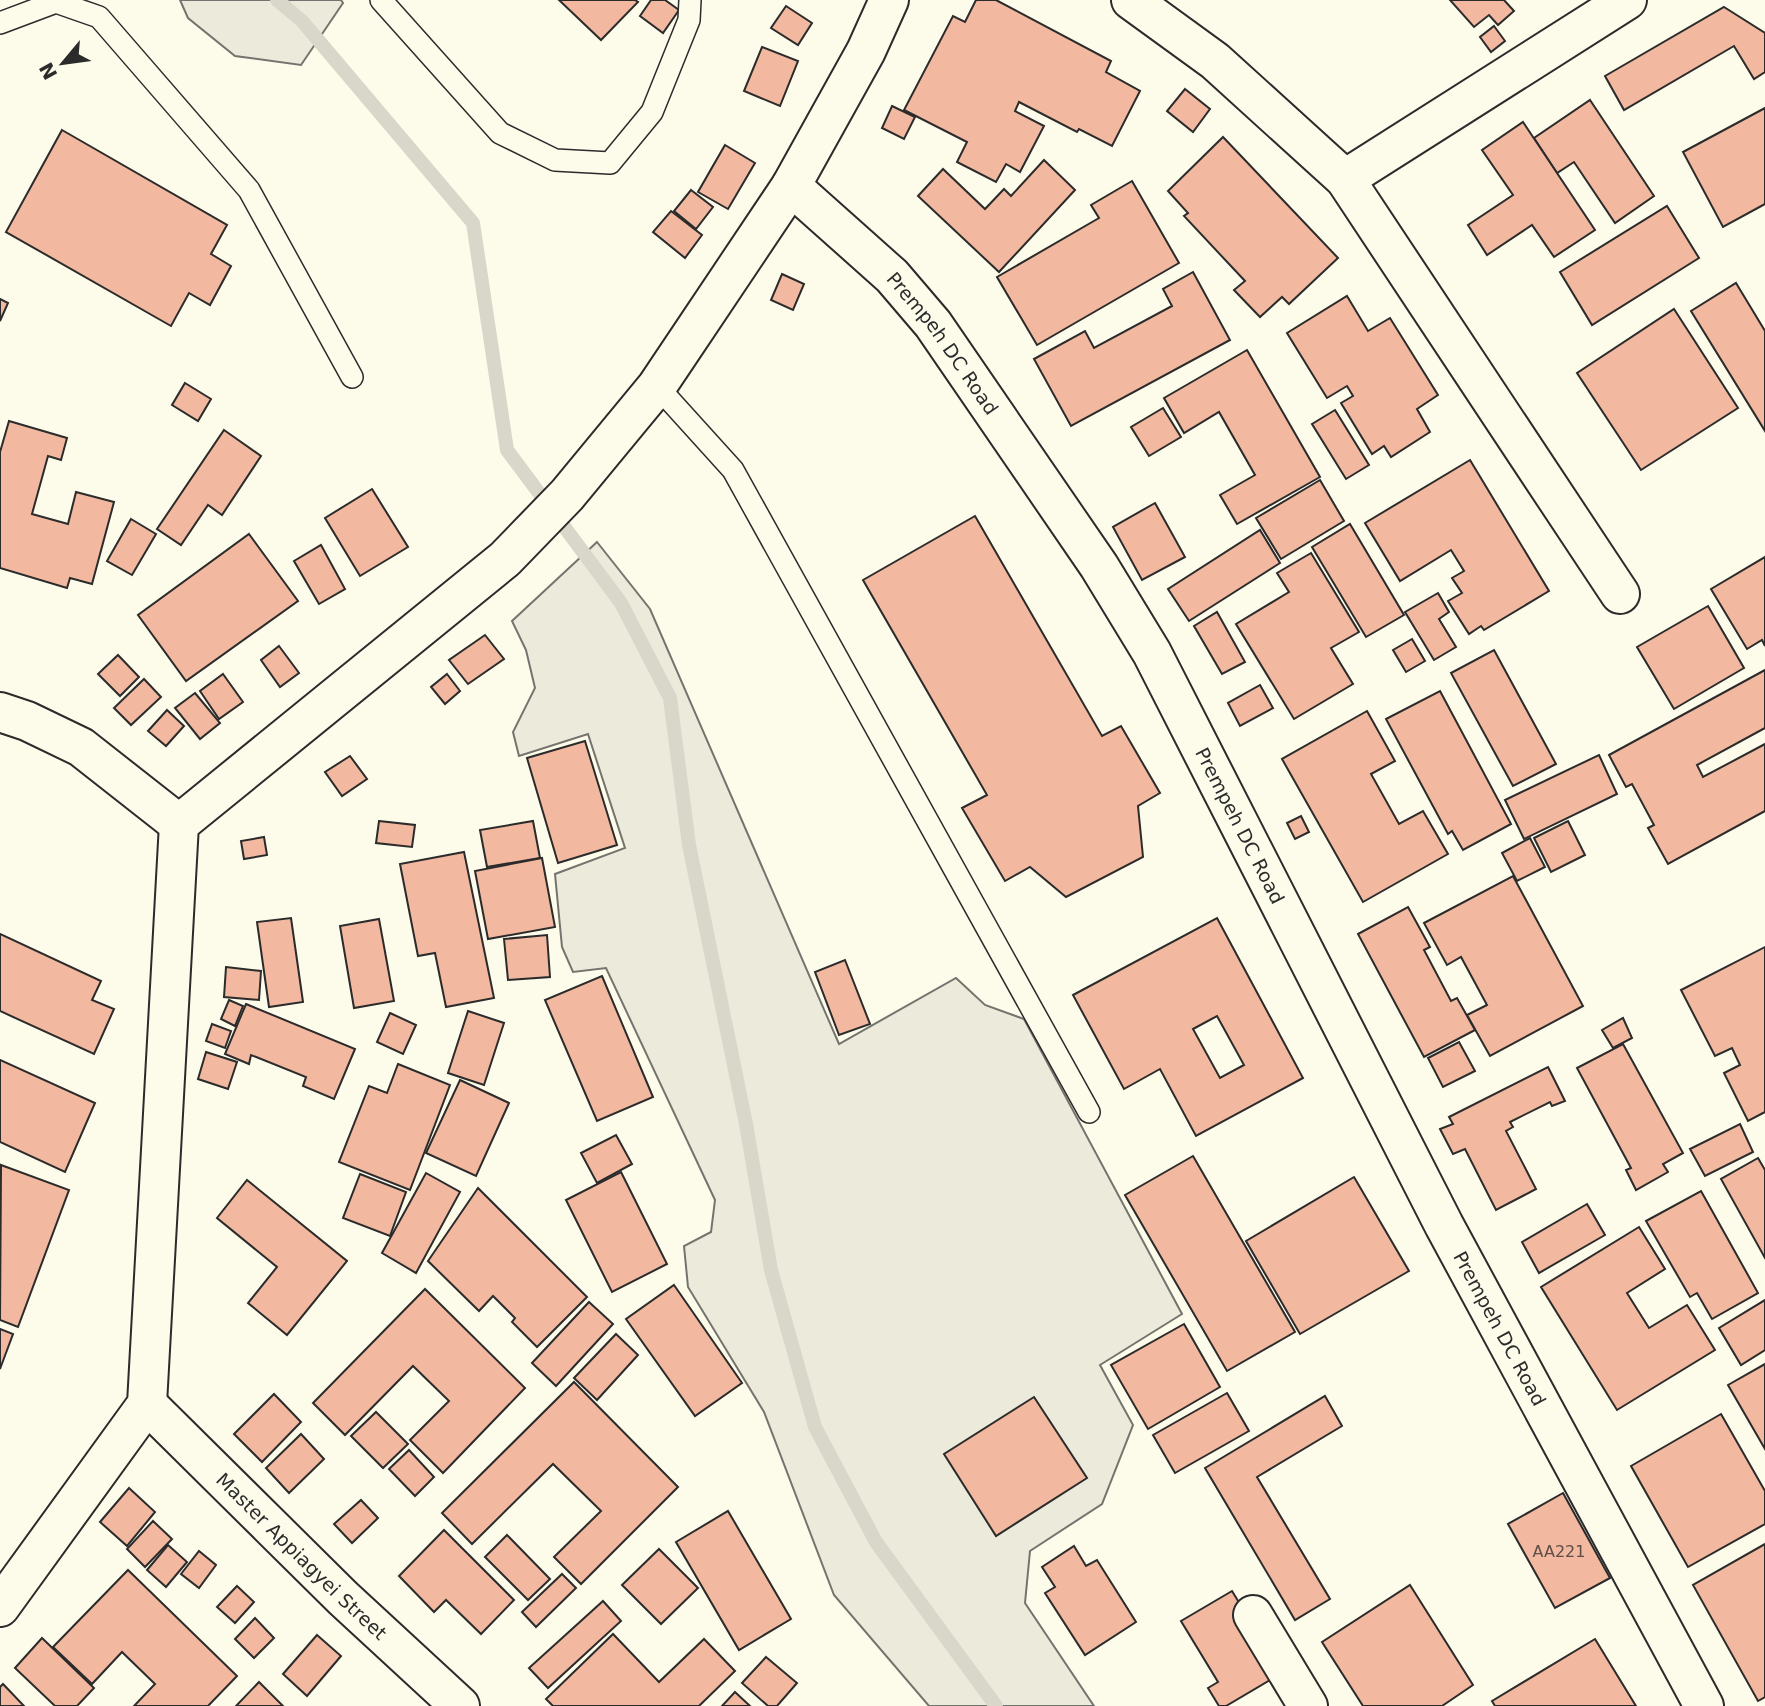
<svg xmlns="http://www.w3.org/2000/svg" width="1765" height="1706" font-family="'DejaVu Sans',sans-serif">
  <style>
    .green { fill: #ecebdb; stroke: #74746e; stroke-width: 2 }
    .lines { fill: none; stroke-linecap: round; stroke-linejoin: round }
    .stream { stroke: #d8d7c9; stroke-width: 14 }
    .building { fill: #f2b8a0; stroke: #2b2b2b; stroke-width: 2; fill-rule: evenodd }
    .lane-casing { stroke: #2b2b2b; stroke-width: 24 }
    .street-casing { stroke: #2b2b2b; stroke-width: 42 }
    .lane { stroke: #fdfbea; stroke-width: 21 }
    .street { stroke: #fdfbea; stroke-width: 38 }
    .labels { text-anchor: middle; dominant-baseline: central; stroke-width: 5; stroke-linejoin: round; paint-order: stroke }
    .number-label { font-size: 16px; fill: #5d4e48 }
    .street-label { font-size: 19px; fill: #2b2b2b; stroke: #fdfbea }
  </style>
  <rect width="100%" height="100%" fill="#fdfbea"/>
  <g class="green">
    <polygon points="180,0 341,0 343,3 301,65 235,56 188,18"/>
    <polygon points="597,542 650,609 839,1044 956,978 985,1005 1024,1019 1182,1314 1100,1365 1133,1425 1102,1504 1030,1551 1025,1603 1094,1706 929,1706 834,1595 764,1412 688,1287 684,1246 711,1232 715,1200 606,968 573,972 562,947 555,874 625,848 588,734 519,756 513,732 535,688 526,650 512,621"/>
  </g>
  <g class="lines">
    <polyline class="stream" points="277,0 302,21 473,223 507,450 621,603 670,698 689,845 746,1124 771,1270 815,1427 876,1542 996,1706"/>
  </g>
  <g class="building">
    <polygon points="559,0 635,0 638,2 601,40"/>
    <polygon points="651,0 665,0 679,10 663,33 640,16"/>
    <polygon points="976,0 996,0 1111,61 1106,72 1140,91 1112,146 1079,129 1077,132 1019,102 1015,111 1044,126 1020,172 1006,164 996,182 957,162 967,142 904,110 953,16 965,22"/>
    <polygon points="1450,0 1504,0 1514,11 1498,25 1489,15 1474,27"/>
    <polygon points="786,6 812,23 798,45 771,28"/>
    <polygon points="1724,7 1765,33 1765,72 1754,79 1734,46 1624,110 1605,76"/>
    <polygon points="1494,26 1505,41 1491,52 1480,37"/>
    <polygon points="762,47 798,61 780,106 744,91"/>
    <polygon points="1185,89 1210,109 1193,132 1167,111"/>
    <polygon points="1590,100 1654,196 1615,223 1574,162 1557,173 1534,138"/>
    <polygon points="892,106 915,117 904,139 882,128"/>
    <polygon points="1765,108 1765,204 1723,227 1683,152"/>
    <polygon points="1523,122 1595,230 1554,257 1532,225 1487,255 1468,225 1513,195 1482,150"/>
    <polygon points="62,130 227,225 211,254 231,266 210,305 189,293 171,326 6,232"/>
    <polygon points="1223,137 1338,258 1289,304 1282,297 1260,317 1234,290 1245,281 1184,216 1188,213 1168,191"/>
    <polygon points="725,145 755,163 728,209 698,192"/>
    <polygon points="1044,160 1075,190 999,272 918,196 943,169 985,209 1004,189 1011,196"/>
    <polygon points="1132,181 1179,263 1037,345 997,277 1099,218 1091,205"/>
    <polygon points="691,190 713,207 696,229 674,211"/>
    <polygon points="1667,206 1699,258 1592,325 1560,272"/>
    <polygon points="671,211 702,235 685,258 653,232"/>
    <polygon points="1193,272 1230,340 1071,426 1034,359 1085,331 1094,348 1172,306 1163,289"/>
    <polygon points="782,274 804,284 793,310 771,300"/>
    <polygon points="1736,283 1765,331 1765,431 1691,311"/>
    <polygon points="1347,296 1368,331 1390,318 1438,395 1417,409 1430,432 1391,457 1384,446 1372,454 1341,403 1353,396 1347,386 1327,398 1287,333"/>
    <polygon points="0,299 8,303 0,321"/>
    <polygon points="1674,309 1738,408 1641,470 1577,373"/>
    <polygon points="1247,350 1320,477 1237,524 1220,495 1255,475 1219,412 1184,433 1164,398"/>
    <polygon points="185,383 211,399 198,421 172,405"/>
    <polygon points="1163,408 1181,437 1149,456 1131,427"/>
    <polygon points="1335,410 1369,465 1346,479 1312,424"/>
    <polygon points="9,421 67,438 61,460 48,456 32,514 68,524 76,492 114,502 92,584 70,578 67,588 0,568 0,452"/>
    <polygon points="224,430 261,456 222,515 208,505 181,545 157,529"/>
    <polygon points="1470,460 1549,591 1484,630 1481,626 1469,634 1448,601 1462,593 1452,578 1464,571 1451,550 1400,581 1365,523"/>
    <polygon points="1320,480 1344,521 1281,559 1256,518"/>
    <polygon points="372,489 408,547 360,576 325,518"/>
    <polygon points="1155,503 1185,557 1142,580 1113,527"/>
    <polygon points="975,516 1102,736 1121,726 1160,793 1138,806 1143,857 1066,897 1030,867 1005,881 962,808 987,795 863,580"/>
    <polygon points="131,519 156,534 132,575 107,561"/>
    <polygon points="1350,524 1404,615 1366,637 1312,547"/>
    <polygon points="1260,530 1280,563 1189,621 1168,589"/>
    <polygon points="249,534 298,601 186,681 138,615"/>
    <polygon points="321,545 345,589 319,604 294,561"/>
    <polygon points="1311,553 1359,632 1331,648 1353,684 1294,719 1236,624 1289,592 1277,573"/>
    <polygon points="1765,557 1765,646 1762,640 1747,649 1711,589"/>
    <polygon points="1438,593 1449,612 1439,619 1456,647 1434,660 1405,612"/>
    <polygon points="1708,606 1744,668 1674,709 1637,647"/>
    <polygon points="1217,612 1245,662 1222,674 1194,626"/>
    <polygon points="485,635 504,659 468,684 449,660"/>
    <polygon points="1412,639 1425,661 1406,672 1393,650"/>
    <polygon points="279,646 299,673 280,687 261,660"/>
    <polygon points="1494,650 1556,764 1513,786 1451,673"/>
    <polygon points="118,655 139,677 120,696 98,674"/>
    <polygon points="1765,670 1765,728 1697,765 1703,777 1765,744 1765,811 1668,864 1648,828 1654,825 1632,784 1626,787 1609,755"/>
    <polygon points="223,674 243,702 219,719 200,691"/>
    <polygon points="447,674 460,691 445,704 431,687"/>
    <polygon points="144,679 161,697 131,725 114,708"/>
    <polygon points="1260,685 1273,708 1240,726 1228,703"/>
    <polygon points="1440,691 1511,824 1463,850 1452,831 1448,834 1386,719"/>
    <polygon points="195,693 220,723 200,739 175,708"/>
    <polygon points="167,710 184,726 166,746 148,731"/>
    <polygon points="1367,711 1395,761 1371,774 1399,824 1423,811 1448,854 1363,902 1282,759"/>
    <polygon points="585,741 617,845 558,863 527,758"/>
    <polygon points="1599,755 1617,794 1524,839 1505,800"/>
    <polygon points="350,756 367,779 342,796 325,772"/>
    <polygon points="1301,816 1309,832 1295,839 1287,823"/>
    <polygon points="379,821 415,825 412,847 376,843"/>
    <polygon points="533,821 540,858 487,867 480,830"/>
    <polygon points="1568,821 1585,855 1551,872 1534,838"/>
    <polygon points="264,837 267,855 244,859 241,841"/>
    <polygon points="1530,838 1545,867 1517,881 1502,853"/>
    <polygon points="464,852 494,998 446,1007 435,953 418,956 400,864"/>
    <polygon points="542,858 555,927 488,939 475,871"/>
    <polygon points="1513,876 1583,1006 1490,1056 1467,1015 1487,1005 1461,957 1447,965 1424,923"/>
    <polygon points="1408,907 1430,947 1424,950 1451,1001 1457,998 1475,1030 1424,1057 1358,934"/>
    <polygon points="291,918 303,1002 269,1007 257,922"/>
    <path d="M1217 918 1303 1078 1196 1136 1160 1069 1124 1089 1073 995ZM1217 1016 1244 1065 1220 1078 1193 1029Z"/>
    <polygon points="379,919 394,1001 354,1008 340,926"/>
    <polygon points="0,934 101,981 92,1000 114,1009 94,1054 0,1011"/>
    <polygon points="547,935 550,977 508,980 504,939"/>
    <polygon points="1765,947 1765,1112 1748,1121 1724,1073 1740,1065 1732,1048 1715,1056 1681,990"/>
    <polygon points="845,960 870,1024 839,1035 815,972"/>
    <polygon points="226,967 261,971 259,1000 224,997"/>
    <polygon points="602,976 653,1097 597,1121 545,1000"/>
    <polygon points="229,1000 243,1006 235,1026 221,1019"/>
    <polygon points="246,1004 355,1049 334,1099 303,1086 306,1077 251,1055 249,1064 225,1054"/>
    <polygon points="468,1011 504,1023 484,1085 448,1073"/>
    <polygon points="390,1013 416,1025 403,1054 377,1042"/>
    <polygon points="1623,1018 1632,1038 1613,1048 1602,1030"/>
    <polygon points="212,1024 231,1031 225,1048 206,1041"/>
    <polygon points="1459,1042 1475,1071 1443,1087 1428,1058"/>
    <polygon points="1623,1044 1683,1153 1663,1164 1668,1172 1636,1190 1626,1170 1631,1168 1577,1068"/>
    <polygon points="206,1052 237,1062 228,1089 198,1079"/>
    <polygon points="0,1060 95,1103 65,1172 0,1142"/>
    <polygon points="398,1064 450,1085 410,1190 339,1162 369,1086 387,1093"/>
    <polygon points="1548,1067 1565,1101 1552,1106 1550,1102 1510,1122 1513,1127 1506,1131 1536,1189 1496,1210 1465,1149 1453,1154 1440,1129 1453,1124 1449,1117"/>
    <polygon points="460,1080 509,1103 476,1176 426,1153"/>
    <polygon points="1740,1124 1753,1152 1705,1176 1690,1149"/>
    <polygon points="616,1135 632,1164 597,1183 581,1153"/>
    <polygon points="1193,1156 1295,1332 1227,1371 1125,1195"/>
    <polygon points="1758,1158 1765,1170 1765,1258 1721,1179"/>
    <polygon points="1,1165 69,1190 18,1327 0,1320"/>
    <polygon points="621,1172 667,1264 612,1292 566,1200"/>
    <polygon points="426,1173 460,1192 416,1273 382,1253"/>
    <polygon points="360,1174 406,1192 390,1236 343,1218"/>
    <polygon points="1354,1177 1409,1271 1300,1334 1246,1241"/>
    <polygon points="247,1180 347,1261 287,1335 248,1303 277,1267 217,1218"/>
    <polygon points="478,1188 587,1297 537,1347 512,1322 515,1318 493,1296 479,1311 428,1261"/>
    <polygon points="1701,1191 1758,1293 1712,1319 1697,1293 1690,1297 1646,1221"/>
    <polygon points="1587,1204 1605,1235 1539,1273 1522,1242"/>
    <polygon points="1639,1227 1665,1269 1627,1293 1649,1328 1687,1305 1715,1350 1617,1410 1541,1287"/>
    <polygon points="674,1285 742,1383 695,1416 626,1319"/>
    <polygon points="425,1289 525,1388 443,1473 410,1440 449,1401 413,1366 345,1435 313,1403"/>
    <polygon points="1765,1300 1765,1350 1741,1365 1719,1328"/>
    <polygon points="589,1302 613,1324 556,1386 532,1363"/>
    <polygon points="1184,1324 1220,1387 1148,1429 1111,1365"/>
    <polygon points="0,1329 13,1334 0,1369"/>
    <polygon points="616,1334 638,1355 597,1400 574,1378"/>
    <polygon points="1765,1364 1765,1449 1728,1385"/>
    <polygon points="574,1382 678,1487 581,1584 554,1557 601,1511 553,1464 472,1544 442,1513"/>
    <polygon points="1227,1393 1249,1431 1175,1473 1153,1435"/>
    <polygon points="274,1394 301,1422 262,1462 234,1434"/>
    <polygon points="1325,1396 1342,1426 1257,1477 1330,1599 1295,1620 1205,1468"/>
    <polygon points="1034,1397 1087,1478 996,1536 944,1454"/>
    <polygon points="376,1412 408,1444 383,1468 351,1436"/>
    <polygon points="1721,1414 1765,1491 1765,1524 1688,1567 1631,1466"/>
    <polygon points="301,1434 324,1459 289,1493 266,1468"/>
    <polygon points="409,1450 434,1477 415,1496 389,1469"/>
    <polygon points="129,1488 155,1512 127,1546 100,1522"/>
    <polygon points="1563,1493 1610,1578 1555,1608 1508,1524"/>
    <polygon points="361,1500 378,1518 352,1543 334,1524"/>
    <polygon points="728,1511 791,1619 739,1650 676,1542"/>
    <polygon points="153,1521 172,1539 145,1567 127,1549"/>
    <polygon points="444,1530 514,1600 481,1634 446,1600 434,1612 399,1576"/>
    <polygon points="507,1535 550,1579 528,1600 485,1557"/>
    <polygon points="1765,1544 1765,1697 1758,1701 1693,1585"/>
    <polygon points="168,1545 187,1562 166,1587 147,1570"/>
    <polygon points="1074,1546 1086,1566 1097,1560 1136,1622 1085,1655 1045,1593 1055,1587 1042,1567"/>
    <polygon points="659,1549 698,1588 661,1624 622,1585"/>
    <polygon points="199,1551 216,1565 199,1588 181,1574"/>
    <polygon points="128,1570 237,1676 208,1706 134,1706 155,1684 122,1652 92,1684 53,1647"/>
    <polygon points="562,1574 576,1588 536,1627 522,1612"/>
    <polygon points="1410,1585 1473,1685 1442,1706 1363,1706 1322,1642"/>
    <polygon points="237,1586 254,1602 235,1623 217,1607"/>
    <polygon points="1232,1591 1282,1673 1226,1706 1219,1706 1208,1688 1218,1682 1181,1621"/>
    <polygon points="603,1601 621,1621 548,1688 529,1668"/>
    <polygon points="255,1618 274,1638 254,1658 235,1639"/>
    <polygon points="613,1634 659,1682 704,1639 735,1671 699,1706 553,1706 546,1699"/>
    <polygon points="317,1635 341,1656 307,1696 283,1674"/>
    <polygon points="42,1638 94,1688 77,1706 55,1706 15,1668"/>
    <polygon points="1595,1639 1636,1706 1495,1706 1492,1701"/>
    <polygon points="766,1657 797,1683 777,1706 768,1706 742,1683"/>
    <polygon points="259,1682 283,1706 236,1706"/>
    <polygon points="3,1684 24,1706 0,1706 0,1687"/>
    <polygon points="735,1692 750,1706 722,1706"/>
  </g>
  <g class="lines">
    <defs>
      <g id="lane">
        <polyline points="381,0 500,133 555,160 610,163 652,112 689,20 690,0"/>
        <polyline points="0,23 56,2 99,17 249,190 352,377"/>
        <polyline points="657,386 733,470 1089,1112"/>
      </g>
      <g id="street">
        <path id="s1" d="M889 0 866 51 791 186 892 276 933 324 1099 566 1152 653 1444 1225 1704 1706"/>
        <polyline points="1131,0 1215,61 1345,179 1620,594"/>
        <polyline points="1345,179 1627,0"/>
        <polyline points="0,712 27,721 81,747 179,824"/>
        <path id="s2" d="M147 1404 343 1598 460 1706"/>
        <polyline points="0,1607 147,1404 179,824 505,559 567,495 657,386 791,186"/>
        <polyline points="1253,1615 1308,1706"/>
      </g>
    </defs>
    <use href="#lane" class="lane-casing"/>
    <use href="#street" class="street-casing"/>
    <use href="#lane" class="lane"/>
    <use href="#street" class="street"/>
  </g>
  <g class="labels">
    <g class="number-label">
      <text x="1559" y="1551">AA221</text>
    </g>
    <g class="street-label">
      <text stroke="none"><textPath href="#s1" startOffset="430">Prempeh DC Road</textPath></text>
      <text stroke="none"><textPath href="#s1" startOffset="998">Prempeh DC Road</textPath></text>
      <text stroke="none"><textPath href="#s1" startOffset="1564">Prempeh DC Road</textPath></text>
      <text stroke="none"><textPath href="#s2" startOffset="217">Master Appiagyei Street</textPath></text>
    </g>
  </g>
  <g transform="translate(63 63) rotate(241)" stroke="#fdfbea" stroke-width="5" paint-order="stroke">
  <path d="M0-5L12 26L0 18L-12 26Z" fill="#2b2b2b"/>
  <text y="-10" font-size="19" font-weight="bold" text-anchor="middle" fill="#2b2b2b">N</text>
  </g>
</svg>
